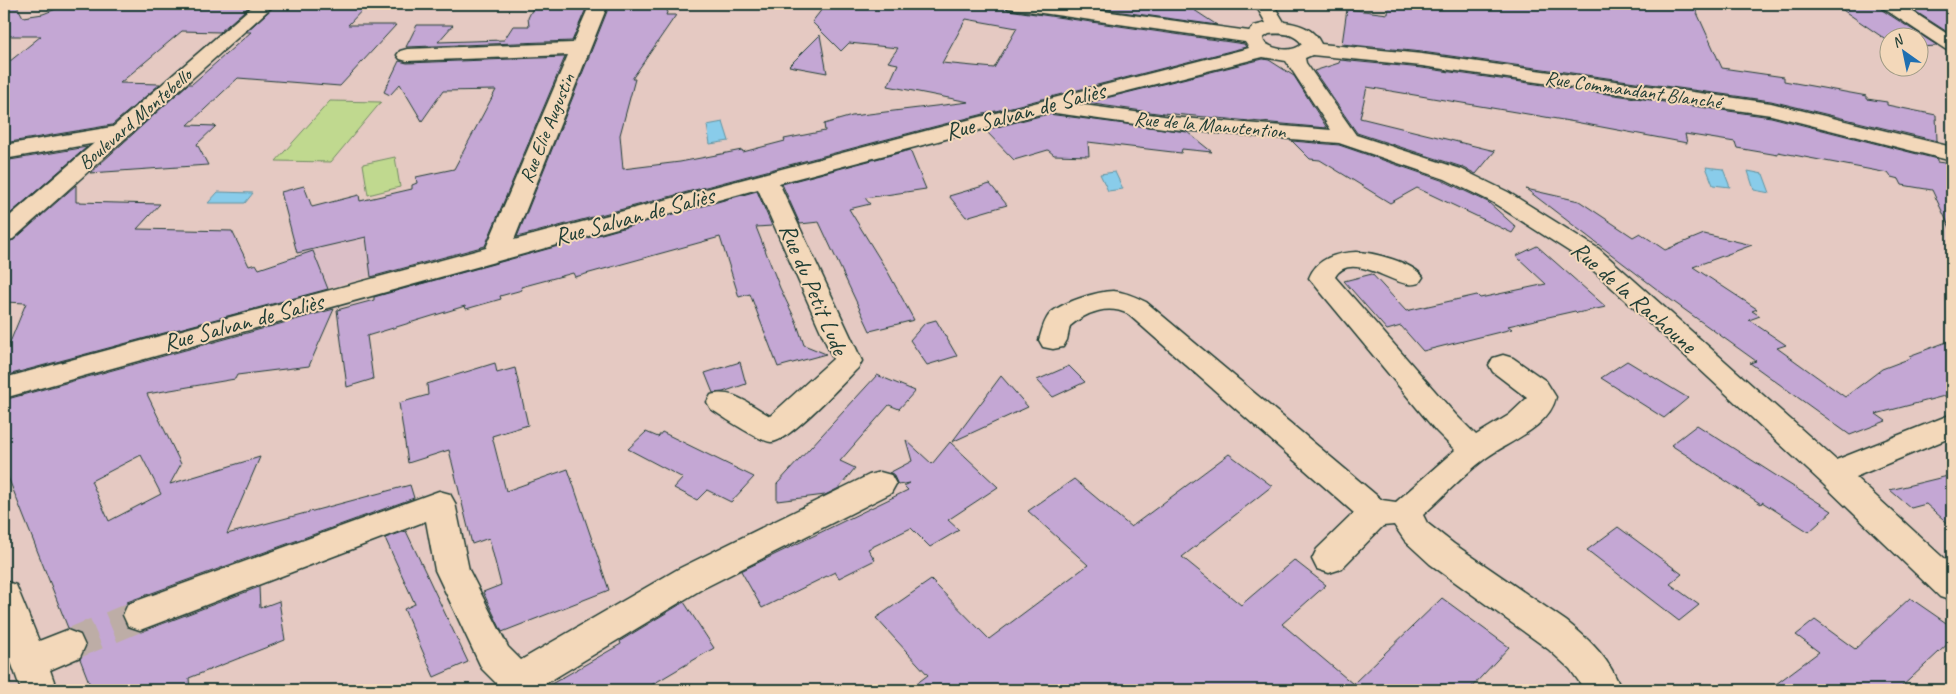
<svg xmlns="http://www.w3.org/2000/svg" width="1956" height="694" font-family="Caveat,sans-serif">
  <style>
    .built { fill: #dbbfc7 }
    .green { fill: #c0d98f; stroke: #708b62 }
    .water { fill: #89ccea; stroke: #5f93a1 }
    .building { fill: #c4a7d4; stroke: #1f3d34; fill-rule: evenodd }
    .lines { fill: none; stroke-linecap: round; stroke-linejoin: round }
    .minor-tunnel { stroke: #bdada6; stroke-width: 32; stroke-dasharray: 32 16; stroke-linecap: butt }
    .minor-casing { stroke: #1f3d34; stroke-width: 3 }
    .major-casing { stroke: #1f3d34; stroke-width: 3 }
    .minor { fill: #f3d8ba; fill-rule: evenodd }
    .major { fill: #f3d8ba; fill-rule: evenodd }
    .labels { text-anchor: middle; dominant-baseline: central; stroke-width: 4; stroke-linejoin: round; paint-order: stroke }
    .far-street-label { font-size: 20px; fill: #1f3d34; stroke: #f3d8ba }
    .street-label { font-size: 24px; fill: #1f3d34; stroke: #f3d8ba }
  </style>
  <rect width="100%" height="100%" fill="#e5c9c2"/>
  <filter id="ink" filterUnits="userSpaceOnUse"><feTurbulence type="fractalNoise" baseFrequency=".02" numOctaves="2"/><feDisplacementMap in="SourceGraphic" scale="10" xChannelSelector="R" yChannelSelector="G"/><feConvolveMatrix kernelMatrix="1 2 1 2 8 2 1 2 1" color-interpolation-filters="sRGB"/></filter>
  <g filter="url(#ink)">
    <polygon class="built" points="359,195 371,276 328,288 323,277 309,281 287,215"/>
    <g class="green">
      <polygon points="330,101 381,102 331,162 276,161"/>
      <polygon points="395,157 400,187 368,195 363,164"/>
    </g>
    <g class="water">
      <polygon points="723,122 729,141 710,144 707,125"/>
      <polygon points="1706,167 1723,169 1730,187 1713,185"/>
      <polygon points="1748,171 1763,174 1770,193 1754,190"/>
      <polygon points="1115,172 1123,189 1108,191 1100,174"/>
      <polygon points="218,192 253,193 245,203 208,203"/>
    </g>
    <g class="building">
      <polygon points="4,4 16,4 23,17 43,14 69,4 252,4 220,32 182,31 120,83 160,84 112,125 4,143 4,66 41,36 4,36"/>
      <polygon points="277,4 368,4 348,25 396,25 340,86 238,78 188,125 216,126 197,144 208,165 90,173 188,84 192,84 251,32 246,32"/>
      <polygon points="535,4 588,4 572,41 406,47 417,25 453,25 438,42 504,40 513,26 529,26 528,18"/>
      <path d="M610 4H670L666 15H676L632 79H635L620 135 623 169 680 162 742 150 743 152 785 141 784 139 825 131 824 124 852 116 969 102 888 86 898 64 888 62 898 48 849 43 841 51 812 22 826 4H1003L1008 10 1244 44 1246 47 929 128 517 237ZM966 19 1017 28 994 68 942 63Z"/>
      <polygon points="1064,4 1185,4 1217,25"/>
      <polygon points="1389,4 1548,4 1581,7 1579,4 1693,4 1722,68 1784,77 1784,81 1867,96 1867,99 1887,102 1887,105 1936,115 1937,141 1771,101 1422,52 1342,44 1347,9 1388,14"/>
      <polygon points="1834,4 1878,4 1882,10 1938,46 1918,47 1918,38 1888,38 1888,41"/>
      <polygon points="1904,4 1937,4 1952,13 1952,35"/>
      <polygon points="820,35 827,73 789,66"/>
      <polygon points="565,57 485,246 371,277 366,237 297,253 281,192 304,186 312,207 359,195 360,201 412,189 412,185 417,183 416,177 454,169 496,90 443,91 422,121 400,84 390,95 384,92 399,61 407,63"/>
      <polygon points="1263,59 1269,60 1294,76 1327,128 1162,113 1164,114 1086,103"/>
      <polygon points="1340,60 1422,68 1771,117 1937,159 1937,162 1952,164 1952,232 1932,190 1902,185 1899,179 1891,177 1888,173 1778,152 1778,155 1737,148 1735,142 1685,134 1687,143 1575,122 1367,87 1360,118 1495,151 1476,174 1462,167 1357,133 1314,71 1339,63"/>
      <polygon points="1048,114 1187,132 1212,152 1182,149 1181,153 1088,142 1089,156 1054,155 1048,150 1014,160 985,130"/>
      <polygon points="1292,141 1339,145 1444,181 1488,202 1516,227 1512,233 1417,188 1390,203 1320,160 1310,159"/>
      <polygon points="87,147 4,219 4,161"/>
      <polygon points="910,150 926,189 865,198 870,204 849,209 889,274 914,320 870,331 819,222 800,224 782,184"/>
      <polygon points="990,184 1007,205 966,217 949,196"/>
      <polygon points="76,185 76,202 160,204 137,229 232,231 249,266 256,264 259,269 313,251 328,289 4,376 4,357 26,303 4,302 4,243 14,240"/>
      <polygon points="1526,189 1579,201 1633,237 1640,233 1665,250 1704,234 1752,245 1693,267 1757,309 1752,311 1760,316 1749,320 1786,345 1777,348 1845,397 1882,369 1911,358 1909,356 1952,340 1952,394 1876,414 1886,421 1850,435 1750,363 1756,361 1671,300"/>
      <polygon points="757,191 772,226 756,227 780,288 796,321 804,345 826,354 778,367 750,294 739,297 720,237 575,277 573,273 521,287 522,290 500,296 501,299 466,309 465,306 367,336 373,379 347,387 337,310 374,300 374,297"/>
      <polygon points="1537,246 1606,307 1577,313 1575,311 1508,326 1512,329 1423,351 1401,326 1387,330 1344,281 1372,274 1406,311 1477,295 1480,298 1546,284 1516,256"/>
      <path d="M334 309 309 366 237 375 235 379 147 394 181 464 170 484 260 457 227 534 410 485 414 498 127 602 121 616 127 628 141 632 259 587 260 608 279 601 285 640 189 678 190 690H92L80 659 87 645 81 633 68 628 4 467V400ZM141 455 161 494 109 521 91 481Z"/>
      <polygon points="936,320 957,356 927,365 910,340 925,323"/>
      <polygon points="1627,361 1688,398 1664,418 1601,378"/>
      <polygon points="740,362 746,384 723,392 713,393 705,373"/>
      <polygon points="495,363 497,373 515,368 528,425 492,436 506,491 568,469 609,590 502,632 483,592 501,585 489,538 472,544 449,450 408,463 399,403 428,395 427,384"/>
      <polygon points="1069,366 1085,382 1053,397 1037,380"/>
      <polygon points="877,375 915,391 899,409 889,405 840,461 855,468 839,488 825,495 777,501 777,484"/>
      <polygon points="1001,376 1028,407 952,442"/>
      <polygon points="1697,425 1786,482 1832,511 1809,532 1762,502 1761,504 1671,445"/>
      <polygon points="646,432 658,437 662,432 754,477 731,502 707,490 697,500 674,488 683,478 628,449"/>
      <polygon points="906,440 932,464 950,442 998,487 948,520 959,530 930,547 911,528 868,549 875,560 839,578 835,572 762,608 741,571 908,490 904,486 910,483 898,485 893,474 889,473 912,461"/>
      <polygon points="1229,454 1272,486 1182,557 1241,605 1294,560 1326,585 1282,624 1353,684 1442,598 1509,647 1469,690 908,690 928,675 876,618 931,580 989,639 1088,565 1028,511 1074,479 1131,527"/>
      <polygon points="1952,475 1952,527 1926,504 1911,508 1890,490"/>
      <polygon points="1618,527 1682,574 1670,584 1699,605 1679,621 1587,550"/>
      <polygon points="406,531 468,662 434,677 404,609 415,604 385,538"/>
      <polygon points="1910,598 1952,627 1952,640 1898,690 1768,690 1819,652 1796,635 1815,620 1855,649"/>
      <polygon points="684,602 714,648 643,690 541,690 621,644 620,641"/>
    </g>
    <g class="lines">
      <polyline class="minor-tunnel" points="67,646 140,615"/>
      <defs>
        <g id="minor">
          <path d="M590 4H608L514 240 929 130 1249 48 1245 42 1014 9 1008 8 1005 4H1052L1249 31 1254 26 1266 23 1255 4H1273L1284 22C1301 24 1314 29 1321 44L1422 54 1771 103 1952 147V161L1771 115 1422 66 1312 55 1305 58 1306 63 1356 135 1461 169 1508 192 1599 249 1836 460 1952 414V437L1855 477 1952 566V601L1940 597 1821 482 1581 259 1492 202 1445 179 1339 143 1171 129 1048 112 779 183 862 361 858 368C844 382 788 443 771 442 759 441 723 417 711 409L707 402 711 395C732 388 752 406 770 416L833 359 758 189 4 398V378L486 248 568 55 407 61 400 59 397 55 400 51 407 49 573 43ZM1269 34C1282 33 1294 33 1302 44 1292 53 1274 50 1264 42L1263 38ZM1263 57 1286 61 1331 130 1171 117 1076 104Z"/>
          <polygon points="1880,4 1901,4 1952,37 1952,51 1945,49 1883,8"/>
          <polygon points="118,126 126,128 129,133 126,138 4,159 4,145"/>
          <path d="M1356 252C1373 252 1414 263 1423 277L1419 283C1415 284 1412 285 1408 284 1390 282 1349 251 1335 277L1456 415 1476 435 1509 415 1527 398 1493 372 1489 365 1493 358 1503 355 1513 358 1546 381 1556 397C1549 428 1509 441 1486 458 1463 475 1443 497 1423 515L1427 523 1454 544 1566 621C1591 641 1611 660 1621 690H1585L1570 669 1548 649 1430 564 1405 541 1394 525 1383 526 1341 569 1329 573 1317 569 1312 559 1317 549 1354 513 1128 314C1108 304 1087 312 1070 326L1067 340 1063 347 1053 349 1043 347 1039 340C1042 331 1043 323 1049 315 1059 303 1098 291 1113 291 1125 292 1136 297 1146 302L1382 500 1396 502 1455 450 1436 431 1309 278C1317 258 1336 253 1356 252Z"/>
          <polygon points="880,472 891,475 896,484 891,493 702,589 535,690 503,690 482,669 435,570 426,521 140,630 128,626 123,615 128,604 439,491 450,494 455,503 469,570 508,647 521,660 678,569 869,475"/>
          <polygon points="4,581 16,585 39,641 67,630 80,635 85,646 80,657 50,670 57,690 21,690 4,642"/>
        </g>
        <polygon id="major" points="255,4 275,4 13,239 4,241 4,221"/>
      </defs>
      <use href="#minor" class="minor-casing"/>
      <use href="#major" class="major-casing"/>
      <use href="#minor" class="minor"/>
      <use href="#major" class="major"/>
    </g>
  </g>
  <g class="labels">
    <g class="far-street-label">
      <text transform="translate(1633 90) rotate(8)">Rue Commandant Blanché</text>
      <text transform="translate(135 119) rotate(-41)">Boulevard Montebello</text>
      <text transform="translate(1210 125) rotate(5)">Rue de la Manutention</text>
      <text transform="translate(547 128) rotate(-68)">Rue Elie Augustin</text>
    </g>
    <g class="street-label">
      <text transform="translate(1025 111) rotate(-15)">Rue Salvan de Saliès</text>
      <text transform="translate(634 216) rotate(-15)">Rue Salvan de Saliès</text>
      <text transform="translate(814 289) rotate(67)">Rue du Petit Lude</text>
      <text transform="translate(1634 297) rotate(41)">Rue de la Rachoune</text>
      <text transform="translate(243 322) rotate(-15)">Rue Salvan de Saliès</text>
    </g>
  </g>
  <rect width="1956" height="694" fill="none" stroke="#f3d8ba" stroke-width="20"/>
  <rect x="10" y="10" width="1936" height="674" fill="none" stroke="#1f3d34" stroke-width="2" filter="url(#ink)"/>
  <g transform="translate(1904 52) rotate(327)"><circle r="24" fill="#f3d8ba" stroke="#9e9a84"/>
  <path d="M0-4L9 19L0 12L-9 19Z" fill="#1f6fb2"/>
  <text y="-8" font-size="14" font-weight="bold" text-anchor="middle" fill="#1f3d34">N</text>
  </g>
</svg>
